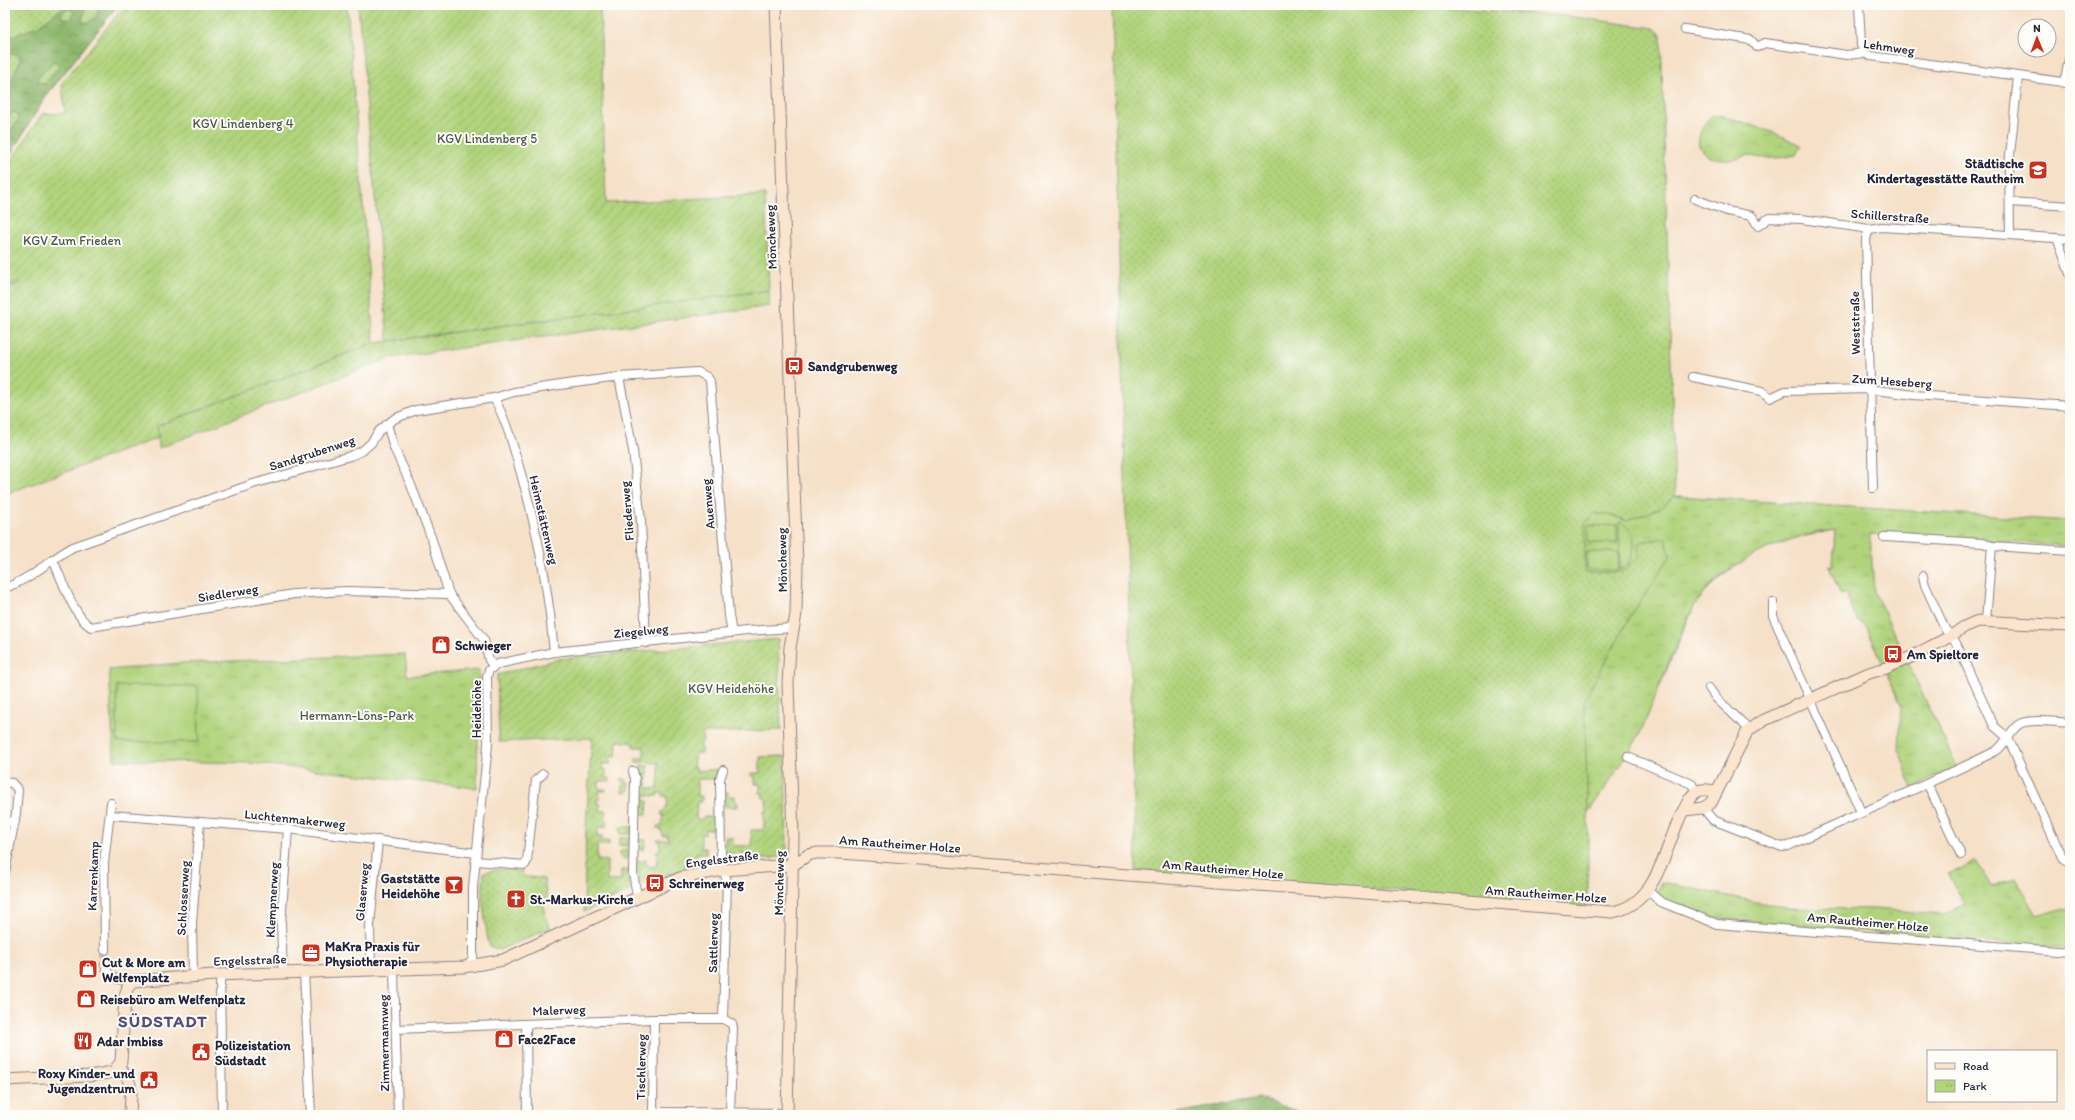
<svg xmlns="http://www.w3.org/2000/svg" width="2075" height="1120" font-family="Itim,sans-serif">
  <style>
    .grass { fill: url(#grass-dots); stroke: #697a5b }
    .forest { fill: url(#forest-crowns); stroke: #576c53; fill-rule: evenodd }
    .park { fill: url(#park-tufts); stroke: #697a5b }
    .garden { fill: url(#garden-furrows); stroke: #697a5b }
    .pitch { fill: #b0d37b; stroke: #697a5b }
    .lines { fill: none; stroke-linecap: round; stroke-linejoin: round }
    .street-tunnel { stroke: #ccbaab; stroke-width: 8; stroke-dasharray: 8 4; stroke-linecap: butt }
    .street-casing { stroke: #8c8181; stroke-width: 10 }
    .secondary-casing { stroke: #8c8181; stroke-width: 13 }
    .street { stroke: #fff; stroke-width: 8 }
    .secondary { stroke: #fbe5cf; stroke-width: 11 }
    .labels { text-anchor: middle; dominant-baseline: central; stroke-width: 4; stroke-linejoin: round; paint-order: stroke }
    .street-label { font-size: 13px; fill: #22223b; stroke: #fdfcf7 }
    .park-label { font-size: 13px; fill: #4d574e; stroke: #fdfcf7 }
    .poi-label { font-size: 13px; font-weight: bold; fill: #22223b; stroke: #fdfcf7; text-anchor: start }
    .district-label { font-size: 17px; font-weight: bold; letter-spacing: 1px; fill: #554f79; stroke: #fdfcf7 }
  </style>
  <defs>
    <pattern id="grass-dots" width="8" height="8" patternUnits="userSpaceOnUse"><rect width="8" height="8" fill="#b0d37b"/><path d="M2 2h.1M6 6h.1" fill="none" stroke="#97b56b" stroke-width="1.8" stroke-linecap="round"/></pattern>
    <pattern id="forest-crowns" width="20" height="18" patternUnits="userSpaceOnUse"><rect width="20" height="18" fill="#8cb56b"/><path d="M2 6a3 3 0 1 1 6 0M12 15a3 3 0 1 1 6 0" fill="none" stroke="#729359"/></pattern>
    <pattern id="park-tufts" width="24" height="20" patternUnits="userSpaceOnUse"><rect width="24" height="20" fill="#b0d37b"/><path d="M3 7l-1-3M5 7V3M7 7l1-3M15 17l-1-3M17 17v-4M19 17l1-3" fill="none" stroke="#97b56b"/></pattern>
    <pattern id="garden-furrows" width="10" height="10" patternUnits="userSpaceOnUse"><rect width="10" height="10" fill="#b0d37b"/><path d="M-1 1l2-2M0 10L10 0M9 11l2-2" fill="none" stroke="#97b56b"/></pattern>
  </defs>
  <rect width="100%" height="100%" fill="#fdfcf7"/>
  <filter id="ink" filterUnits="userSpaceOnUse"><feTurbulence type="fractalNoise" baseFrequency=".025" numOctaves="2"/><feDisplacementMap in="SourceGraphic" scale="8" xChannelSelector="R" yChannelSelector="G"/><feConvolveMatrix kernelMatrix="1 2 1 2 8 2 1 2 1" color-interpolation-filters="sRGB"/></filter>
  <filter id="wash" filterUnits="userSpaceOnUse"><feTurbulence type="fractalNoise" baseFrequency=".012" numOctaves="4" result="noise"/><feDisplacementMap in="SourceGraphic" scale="16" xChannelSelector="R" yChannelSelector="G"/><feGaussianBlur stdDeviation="0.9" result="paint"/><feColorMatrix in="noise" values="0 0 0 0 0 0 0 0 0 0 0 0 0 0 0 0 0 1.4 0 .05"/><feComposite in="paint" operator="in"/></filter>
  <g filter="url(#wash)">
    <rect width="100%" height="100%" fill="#f6e0c7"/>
    <g class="grass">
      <polygon points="5,5 118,5 46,96 5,163"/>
      <polygon points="1112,5 1407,5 1567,16 1654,28 1661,34 1675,496 1861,508 1835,530 1791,539 1763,550 1740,562 1714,583 1695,604 1640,732 1588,813 1588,907 1136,870"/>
      <polygon points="769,290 770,306 389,358 159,448 157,426 374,343"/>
      <polygon points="502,869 522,871 522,876 544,879 547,898 541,900 550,928 499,950 490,946 488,941 482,897 484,872"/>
    </g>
    <g class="forest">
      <path d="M66 5H92L85 9 82 20 84 23C92 23 96 17 99 11L95 5H118L46 96 5 163V95L20 61V55L12 54 5 56V39L38 26ZM67 9H71L74 13 72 18 69 20 61 17V14ZM53 61 59 63V67L45 84 37 82 39 77ZM12 113H17L19 119 13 128 9 129 6 127C7 121 8 117 12 113Z"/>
      <polygon points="1259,1098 1307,1115 1165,1115"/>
    </g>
    <g class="park">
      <path d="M1724 116 1772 132 1801 145 1796 155C1781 158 1761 161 1747 154 1737 163 1721 159 1709 157L1699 146C1697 138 1703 122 1711 117 1715 115 1720 116 1724 116Z"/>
      <path d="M1675 496 2070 521V546L1870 534 1874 591 1957 767 1912 788 1899 750 1901 705 1866 626 1857 620 1845 593 1841 595 1829 567 1833 565 1835 530C1789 534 1719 564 1695 605 1672 645 1660 690 1641 731 1628 757 1605 787 1588 813L1584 700 1630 617 1670 557 1666 538 1639 542 1638 557 1622 572 1585 573V523L1594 513 1613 516 1627 521 1660 508Z"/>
      <polygon points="405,654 407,676 479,670 477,788 251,763 114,760 109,670 180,663"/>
      <polygon points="1976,861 1992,887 2015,877 2037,915 2060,908 2070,909 2070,949 1711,918 1664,900 1657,892 1661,882 1786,908 1874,909 1945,914 1965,904 1948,875"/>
    </g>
    <g class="garden">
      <polygon points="186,5 347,5 374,343 157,426 158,438 5,494 5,286 20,284 20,282 5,284 5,170 42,114 65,113 62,83 121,10"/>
      <polygon points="358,5 600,5 606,203 765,195 769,290 388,341"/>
      <path d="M778 639 781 730 702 733 703 741 700 745 702 753H695L693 767H696L697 771 717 769V779H697V796H702V802H697L696 818 702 820 703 817H711L712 812 717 811V838H715V829H705V834H701V848H706V854L696 853V860L703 862 718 860V864L682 871 641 885 638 872 637 860H640V863H643V860H646L647 866 656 867 657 851 660 850V841L657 840H668V836H663L661 829 657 828V826H662L664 815H661L662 812C669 805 667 806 667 796H663V793H658V796L639 795 641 765 648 766 647 788 658 789 659 763 636 762V758H644V747H634V743L617 741 616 757H608L611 764H602V769H606V778H610V781H599V789H606V791H599L600 799H597V803H600V811H606L605 821H608L606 827H598L597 837H602V841H609V845H597V860L607 861V881H621V870H629V884L631 890 584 912 586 826 592 738 499 742 497 675 558 659Z"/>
      <polygon points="785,756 787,852 782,857 744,861 744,853 725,853 725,837 732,837 734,846 752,846 751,830 764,830 764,811 767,811 766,798 763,798 762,793 760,793 760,784 755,784 755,776 751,776 751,773 760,773 760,757"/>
      <polygon points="621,778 625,779 630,786 627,792 622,792 624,781 621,781"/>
      <polygon points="725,792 728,792 728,796 735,796 736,803 738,803 738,807 725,807"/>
      <polygon points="640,798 645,798 645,801 648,801 647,814 639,814"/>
      <polygon points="620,827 632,827 631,834 620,834"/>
      <polygon points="620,838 631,838 631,846 619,845"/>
      <polygon points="638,839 646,840 644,850 638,850"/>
      <circle cx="625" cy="854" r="5"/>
    </g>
    <g class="pitch">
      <path d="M1619 522C1641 530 1637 560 1620 570Z"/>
      <polygon points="1617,525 1617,543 1588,543 1588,526"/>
      <polygon points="1587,552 1618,552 1619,570 1587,570"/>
      <polygon points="117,686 198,686 199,742 117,742"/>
    </g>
  </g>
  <g filter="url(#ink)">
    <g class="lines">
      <polyline class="street-tunnel" points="105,950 105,964"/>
      <defs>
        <g id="street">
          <polyline points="1859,5 1861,45 1864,53"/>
          <polyline points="1685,29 1751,40 1757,47 1765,43 1847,55 1864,53 1871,56 2070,83"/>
          <polyline points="2064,83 2070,55"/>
          <polyline points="1695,199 1727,211 1752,216 1758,226 1769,218 1802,219 1869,229 1882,227 2070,239"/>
          <polyline points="2010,202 2070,206"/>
          <polyline points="1869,229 1866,239 1873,488"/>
          <polyline points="2010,235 2009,165 2018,77"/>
          <polyline points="2057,238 2070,274"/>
          <polyline points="619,377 633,451 641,521 646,643"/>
          <polyline points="1693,377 1762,391 1770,398 1785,391 1869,389 1914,395 2070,406"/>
          <path d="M494 398C508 424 515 452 523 481 539 537 549 594 554 652"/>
          <polyline points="387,424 394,448 411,485 431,537 449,594 484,640 489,660 493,666"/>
          <polyline points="1884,537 1983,543 1992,546 1986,621"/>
          <polyline points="1992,546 2070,551"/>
          <path d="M53 560C61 577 74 618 91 627L294 594 346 591 449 594"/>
          <polyline points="1923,576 1925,585 1945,629 1956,643 1994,726 2008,738 2062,857 2070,862"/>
          <path d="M5 588C31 579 49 560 73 547L253 484 350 456 362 451 371 443 379 431 394 419 416 410 494 398 514 392 567 384 619 377 698 372 707 377 710 381 729 616 732 633"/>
          <polyline points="1773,602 1773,616 1861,812"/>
          <polyline points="1709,688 1716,698 1749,729"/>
          <polyline points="1628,757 1692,784 1696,792"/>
          <polyline points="723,770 720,779 721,862 727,881 723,1019 732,1024 733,1028 730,1113"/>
          <polyline points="633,771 635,779 633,873 637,896"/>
          <polyline points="5,782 12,783 18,790 16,813 5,872"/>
          <polyline points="1928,785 1961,855"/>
          <path d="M1703 808 1713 820 1782 847 1788 846C1857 814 1928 785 1996 751 2006 744 2009 732 2018 725 2026 718 2059 722 2070 723"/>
          <polyline points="111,815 288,829 476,853"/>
          <polyline points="5,821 15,822"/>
          <polyline points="476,861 525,865 527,861 536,780 543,774"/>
          <polyline points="1648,891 1661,902 1717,924 2070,952"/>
          <polyline points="105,950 104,863 111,803"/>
          <path d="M105 964C107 980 120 980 133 981"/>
          <polyline points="465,967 472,961 473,956 473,887 488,745 487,677 489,670 498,664 554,652 747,631 793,628"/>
          <polyline points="371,970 370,926 378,840"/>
          <polyline points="394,970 398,1115"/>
          <polyline points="304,972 311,1115"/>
          <polyline points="283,973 281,924 288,829"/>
          <polyline points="220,974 222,1115"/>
          <polyline points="193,976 192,923 200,822"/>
          <polyline points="526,1024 527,1115"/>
          <polyline points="396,1029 654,1019 723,1019"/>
          <polyline points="653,1112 787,1113"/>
          <polyline points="653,1115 654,1019"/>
        </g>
        <g id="secondary">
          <polyline points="776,5 797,565 796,614 790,647 788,683 793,837 787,1115"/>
          <polyline points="1684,810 1703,808 1711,803 1747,732 1758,723 1869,673 1886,668 1911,657 1951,636 1964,627 1978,621 2070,626"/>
          <path d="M119 1066C121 1072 126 1074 128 1079 133 1089 130 1105 130 1115"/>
          <path d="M5 1080 89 1076 113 1072 121 1062 125 996 128 986 133 981 214 975 464 967 503 960 680 878 723 870 793 865 808 855 817 853H841L1612 912C1659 904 1664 847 1683 811 1687 805 1689 797 1695 793 1700 788 1709 790 1716 791"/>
        </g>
      </defs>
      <use href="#street" class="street-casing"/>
      <use href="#secondary" class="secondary-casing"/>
      <use href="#street" class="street"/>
      <use href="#secondary" class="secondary"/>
    </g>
  </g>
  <defs>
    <symbol id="school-square" viewBox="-11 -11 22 22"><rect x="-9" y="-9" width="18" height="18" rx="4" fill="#c8321e" stroke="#fdfcf7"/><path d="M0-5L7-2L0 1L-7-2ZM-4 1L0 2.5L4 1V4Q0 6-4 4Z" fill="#fff"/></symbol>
    <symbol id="bus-square" viewBox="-11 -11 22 22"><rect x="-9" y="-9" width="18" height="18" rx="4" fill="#c8321e" stroke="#fdfcf7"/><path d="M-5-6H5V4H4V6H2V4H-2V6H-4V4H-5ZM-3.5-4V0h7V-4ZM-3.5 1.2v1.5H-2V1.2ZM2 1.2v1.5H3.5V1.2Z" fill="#fff"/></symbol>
    <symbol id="shop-square" viewBox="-11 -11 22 22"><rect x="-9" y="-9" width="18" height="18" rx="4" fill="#c8321e" stroke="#fdfcf7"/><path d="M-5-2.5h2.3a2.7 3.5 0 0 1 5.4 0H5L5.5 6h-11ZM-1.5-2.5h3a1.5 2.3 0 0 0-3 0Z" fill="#fff"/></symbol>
    <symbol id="bar-square" viewBox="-11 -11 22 22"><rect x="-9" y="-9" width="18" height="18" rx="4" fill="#c8321e" stroke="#fdfcf7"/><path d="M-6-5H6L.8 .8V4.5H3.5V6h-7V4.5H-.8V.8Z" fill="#fff"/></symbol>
    <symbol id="church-square" viewBox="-11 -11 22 22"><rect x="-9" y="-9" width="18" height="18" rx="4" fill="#c8321e" stroke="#fdfcf7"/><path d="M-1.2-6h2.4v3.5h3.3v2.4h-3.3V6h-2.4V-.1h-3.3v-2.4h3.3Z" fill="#fff"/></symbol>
    <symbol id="office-square" viewBox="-11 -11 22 22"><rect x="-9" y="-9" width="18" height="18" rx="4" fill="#c8321e" stroke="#fdfcf7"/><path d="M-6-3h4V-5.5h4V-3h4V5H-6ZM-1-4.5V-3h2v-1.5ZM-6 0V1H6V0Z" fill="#fff"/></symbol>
    <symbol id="restaurant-square" viewBox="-11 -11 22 22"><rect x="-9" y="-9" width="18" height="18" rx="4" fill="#c8321e" stroke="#fdfcf7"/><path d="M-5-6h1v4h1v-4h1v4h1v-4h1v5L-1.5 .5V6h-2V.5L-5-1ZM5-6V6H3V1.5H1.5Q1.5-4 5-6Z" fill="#fff"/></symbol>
    <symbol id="civic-square" viewBox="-11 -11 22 22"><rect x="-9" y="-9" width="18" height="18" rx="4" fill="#c8321e" stroke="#fdfcf7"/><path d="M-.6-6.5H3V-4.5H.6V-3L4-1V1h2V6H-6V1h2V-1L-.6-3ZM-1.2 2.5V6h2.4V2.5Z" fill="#fff"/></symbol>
  </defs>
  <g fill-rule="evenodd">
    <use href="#school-square" x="2027" y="159" width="22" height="22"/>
    <use href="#bus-square" x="783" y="355" width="22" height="22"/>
    <use href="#shop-square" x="430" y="634" width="22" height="22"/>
    <use href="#bus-square" x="1882" y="643" width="22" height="22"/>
    <use href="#bus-square" x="644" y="872" width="22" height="22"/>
    <use href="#bar-square" x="443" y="874" width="22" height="22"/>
    <use href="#church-square" x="505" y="888" width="22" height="22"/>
    <use href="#office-square" x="300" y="942" width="22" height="22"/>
    <use href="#shop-square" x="77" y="958" width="22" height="22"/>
    <use href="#shop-square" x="75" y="988" width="22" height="22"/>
    <use href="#shop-square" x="493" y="1028" width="22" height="22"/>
    <use href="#restaurant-square" x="72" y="1030" width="22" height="22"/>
    <use href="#civic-square" x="190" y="1041" width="22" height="22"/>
    <use href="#civic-square" x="138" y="1069" width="22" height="22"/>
  </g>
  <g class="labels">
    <g class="street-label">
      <text transform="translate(1889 47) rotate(8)">Lehmweg</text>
      <text transform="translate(1890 216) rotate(4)">Schillerstraße</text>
      <text transform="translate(771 237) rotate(-92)">Möncheweg</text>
      <text transform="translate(1855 323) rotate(-91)">Weststraße</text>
      <text transform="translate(1892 381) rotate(4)">Zum Heseberg</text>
      <text transform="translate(312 453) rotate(-18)">Sandgrubenweg</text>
      <text transform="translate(708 504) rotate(-95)">Auenweg</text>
      <text transform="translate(627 511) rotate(-95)">Fliederweg</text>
      <text transform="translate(544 520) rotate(77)">Heimstättenweg</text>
      <text transform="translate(782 560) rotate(-91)">Möncheweg</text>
      <text transform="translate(228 593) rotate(-9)">Siedlerweg</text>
      <text transform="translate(641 631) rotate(-6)">Ziegelweg</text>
      <text transform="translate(476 709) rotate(-90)">Heidehöhe</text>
      <text transform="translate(295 819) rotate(6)">Luchtenmakerweg</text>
      <text transform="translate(900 844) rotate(4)">Am Rautheimer Holze</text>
      <text transform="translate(722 859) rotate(-7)">Engelsstraße</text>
      <text transform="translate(1223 869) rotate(5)">Am Rautheimer Holze</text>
      <text transform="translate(93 876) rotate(-88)">Karrenkamp</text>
      <text transform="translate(779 883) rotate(-89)">Möncheweg</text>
      <text transform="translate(362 892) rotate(-85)">Glaserweg</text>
      <text transform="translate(1546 894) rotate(4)">Am Rautheimer Holze</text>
      <text transform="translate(183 898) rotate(-87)">Schlosserweg</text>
      <text transform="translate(272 900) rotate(-87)">Klempnerweg</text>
      <text transform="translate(1868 922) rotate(5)">Am Rautheimer Holze</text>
      <text transform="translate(713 943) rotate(-89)">Sattlerweg</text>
      <text transform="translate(250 960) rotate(-2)">Engelsstraße</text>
      <text transform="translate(559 1010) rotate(-2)">Malerweg</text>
      <text transform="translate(384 1043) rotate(-91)">Zimmermannweg</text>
      <text transform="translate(641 1067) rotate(-89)">Tischlerweg</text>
    </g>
    <g class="park-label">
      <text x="243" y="123">KGV Lindenberg 4</text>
      <text x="487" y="138">KGV Lindenberg 5</text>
      <text x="72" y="240">KGV Zum Frieden</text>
      <text x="731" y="688">KGV Heidehöhe</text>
      <text x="357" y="715">Hermann-Löns-Park</text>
    </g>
    <g class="poi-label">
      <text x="2024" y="163" text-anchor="end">Städtische<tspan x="2024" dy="15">Kindertagesstätte Rautheim</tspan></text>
      <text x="808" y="366">Sandgrubenweg</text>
      <text x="455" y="645">Schwieger</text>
      <text x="1907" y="654">Am Spieltore</text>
      <text x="440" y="878" text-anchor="end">Gaststätte<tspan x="440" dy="15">Heidehöhe</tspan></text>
      <text x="669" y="883">Schreinerweg</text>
      <text x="530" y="899">St.-Markus-Kirche</text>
      <text x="325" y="946">MaKra Praxis für<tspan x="325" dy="15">Physiotherapie</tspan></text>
      <text x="102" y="962">Cut &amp; More am<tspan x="102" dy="15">Welfenplatz</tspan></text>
      <text x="100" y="999">Reisebüro am Welfenplatz</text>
      <text x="518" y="1039">Face2Face</text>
      <text x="97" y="1041">Adar Imbiss</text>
      <text x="215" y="1045">Polizeistation<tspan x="215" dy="15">Südstadt</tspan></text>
      <text x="135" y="1073" text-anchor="end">Roxy Kinder- und<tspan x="135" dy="15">Jugendzentrum</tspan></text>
    </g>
    <g class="district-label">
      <text x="163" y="1021">SÜDSTADT</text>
    </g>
  </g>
  <rect width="2075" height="1120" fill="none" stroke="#fdfcf7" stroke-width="20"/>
  <rect x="1927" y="1050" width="130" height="52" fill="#fdfcf7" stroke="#a5a5ac"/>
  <rect x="1935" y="1063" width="20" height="6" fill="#fbe5cf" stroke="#a5a5ac"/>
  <text x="1963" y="1070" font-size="12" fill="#22223b">Road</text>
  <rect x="1935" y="1080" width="20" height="12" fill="url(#park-tufts)" stroke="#a5a5ac"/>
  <text x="1963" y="1090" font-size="12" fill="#22223b">Park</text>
  <g transform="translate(2037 38) rotate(359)"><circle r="19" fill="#fdfcf7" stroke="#a5a5ac"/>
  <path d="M0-3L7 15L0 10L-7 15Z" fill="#c8321e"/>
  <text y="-6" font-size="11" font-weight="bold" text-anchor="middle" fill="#22223b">N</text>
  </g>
</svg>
